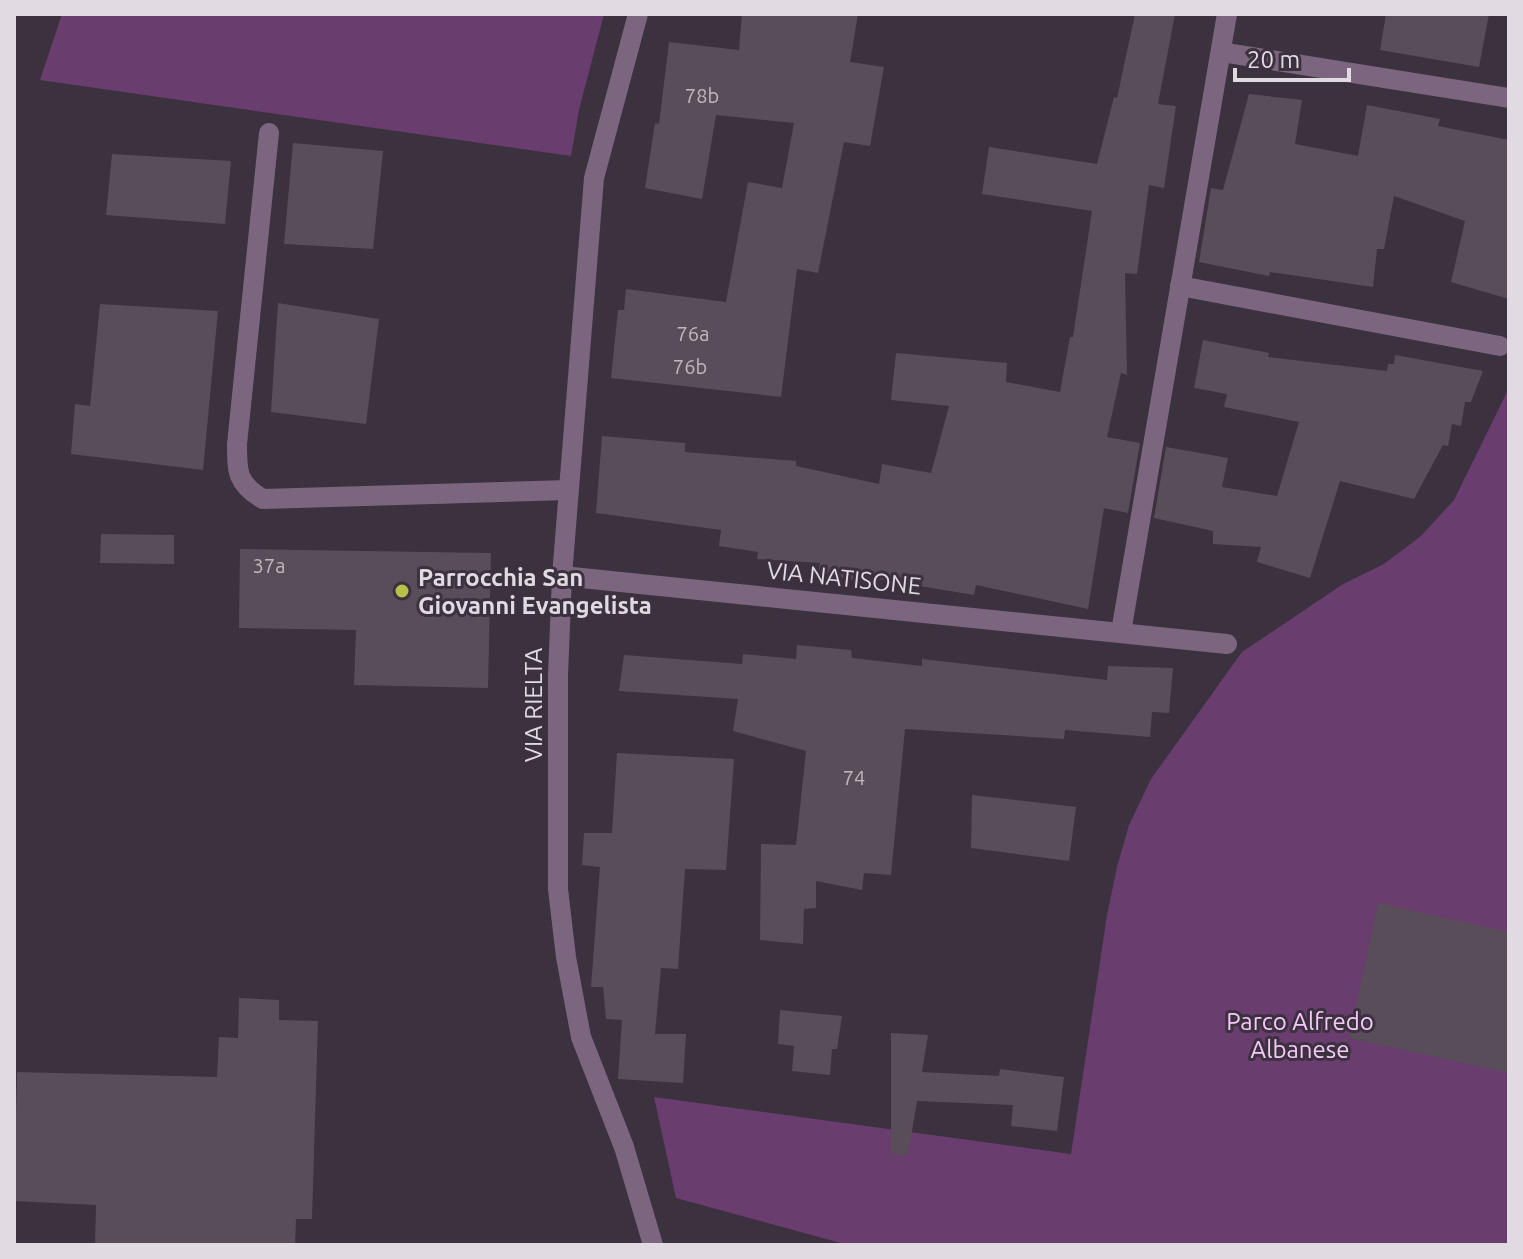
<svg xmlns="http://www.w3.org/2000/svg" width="1523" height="1259" font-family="Ubuntu,sans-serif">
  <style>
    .green { fill: #693d6e }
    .building { fill: #594d5a }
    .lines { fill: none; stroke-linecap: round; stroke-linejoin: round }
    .minor { stroke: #7c657f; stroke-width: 20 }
    .poi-dot { fill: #b8c147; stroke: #3c313e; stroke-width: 3 }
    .labels { text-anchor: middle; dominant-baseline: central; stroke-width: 6; stroke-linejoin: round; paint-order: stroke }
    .number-label { font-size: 20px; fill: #c0b7c0 }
    .poi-label { font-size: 24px; font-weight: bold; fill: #e2dae2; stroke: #3c313e; text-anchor: start }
    .street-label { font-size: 24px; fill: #e2dae2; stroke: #3c313e }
    .park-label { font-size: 24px; fill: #f5c8fa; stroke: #3c313e }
  </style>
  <rect width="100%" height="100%" fill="#3c313e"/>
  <g class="green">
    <polygon points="62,14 604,14 579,110 571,156 40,80"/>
    <polygon points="1509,388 1509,1245 848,1245 676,1198 654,1097 1071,1154 1107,915 1117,867 1129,825 1151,779 1242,652 1343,584 1384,564 1421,536 1454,500"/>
  </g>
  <g class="building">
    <polygon points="742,14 858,14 850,62 884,67 870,146 844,142 818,273 797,269 781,397 611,378 618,310 624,310 626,289 726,302 748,182 782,188 794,123 716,115 702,199 645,188 655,123 659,124 669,42 739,50"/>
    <polygon points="1135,14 1175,14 1158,104 1176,106 1164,188 1149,185 1137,274 1125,273 1127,375 1121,373 1107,437 1140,443 1128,513 1104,508 1088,609 976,585 974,595 865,577 864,582 818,573 820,563 757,559 758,552 719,546 721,530 596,513 602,436 685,443 685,452 796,461 796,466 879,484 882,464 931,473 949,406 891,400 896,353 1007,363 1006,382 1060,392 1070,337 1073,337 1092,211 982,194 989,147 1097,164 1114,97 1117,98"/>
    <polygon points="1386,14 1489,14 1479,67 1380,50"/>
    <polygon points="1249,94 1302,100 1295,144 1358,156 1367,105 1440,119 1438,126 1509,140 1509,299 1451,282 1465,221 1394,196 1384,249 1377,249 1373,287 1270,272 1269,276 1199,262 1211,188 1223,190"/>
    <polygon points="293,143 383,151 373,249 284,244"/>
    <polygon points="112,154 231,161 225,224 106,215"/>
    <polygon points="278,303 379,319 366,424 271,412"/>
    <polygon points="100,304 218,311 203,470 71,454 75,404 90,406"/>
    <polygon points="1203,340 1269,353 1268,357 1387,371 1388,364 1394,364 1395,355 1483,371 1471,402 1465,402 1461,426 1452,424 1448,446 1443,445 1414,499 1340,481 1310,578 1257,562 1261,547 1213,544 1213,531 1154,518 1166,447 1228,458 1222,487 1277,496 1299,422 1224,407 1227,394 1194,388"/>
    <polygon points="101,534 174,535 174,564 100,563"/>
    <polygon points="240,549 491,553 488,688 354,685 356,630 239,628"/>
    <polygon points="797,645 851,650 852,658 922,666 922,659 1107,680 1108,666 1173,668 1169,713 1152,712 1150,737 1065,730 1064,739 905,729 891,875 864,873 862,890 816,881 816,908 804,909 803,944 760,940 761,844 796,845 806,751 733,731 738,699 619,691 624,655 742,664 743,654 796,659"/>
    <polygon points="617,753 734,759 726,870 685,869 678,969 661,968 655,1034 686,1034 683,1083 618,1079 622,1020 606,1019 603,987 591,987 600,867 582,865 584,833 612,833"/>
    <polygon points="972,795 1076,807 1069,861 971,848"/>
    <polygon points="1378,903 1509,932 1509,1073 1349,1038"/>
    <polygon points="239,998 279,1000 279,1020 318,1021 312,1219 296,1219 295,1245 95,1245 96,1205 14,1201 17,1072 217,1077 219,1037 238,1038"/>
    <polygon points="780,1010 842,1016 837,1049 832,1049 830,1075 792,1071 794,1046 778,1044"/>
    <polygon points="891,1033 928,1035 922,1072 999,1076 1000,1069 1064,1077 1057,1131 1011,1126 1013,1105 917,1101 908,1155 891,1154"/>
  </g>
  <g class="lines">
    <g class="minor">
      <polyline points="638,14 594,178 562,576 558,675 558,889 566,957 581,1037 624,1147 653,1245"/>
      <polyline points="1221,52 1509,98"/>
      <path d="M269 133 237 444C237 472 237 484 263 499L568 490"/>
      <polyline points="1180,286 1500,346"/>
      <polyline points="562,576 1227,644"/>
      <polyline points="1121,632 1227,14"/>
    </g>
  </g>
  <circle class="poi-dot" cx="402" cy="591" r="8"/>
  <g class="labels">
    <g class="number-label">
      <text x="702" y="95">78b</text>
      <text x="693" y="333">76a</text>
      <text x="690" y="366">76b</text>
      <text x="269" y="565">37a</text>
      <text x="854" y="777">74</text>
    </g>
    <g class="poi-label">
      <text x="418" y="577">Parrocchia San<tspan x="418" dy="28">Giovanni Evangelista</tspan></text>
    </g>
    <g class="street-label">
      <text transform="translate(844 578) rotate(6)">VIA NATISONE</text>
      <text transform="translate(533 705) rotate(-90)">VIA RIELTA</text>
    </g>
    <g class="park-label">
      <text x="1300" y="1021">Parco Alfredo<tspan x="1300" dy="28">Albanese</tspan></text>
    </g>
  </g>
  <rect width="1523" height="1259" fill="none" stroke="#e2dae2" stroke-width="32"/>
  <path d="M1235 68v12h114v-12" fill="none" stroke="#e2dae2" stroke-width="4"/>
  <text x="1247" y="68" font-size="24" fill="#e2dae2" stroke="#3c313e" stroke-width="6" paint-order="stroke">20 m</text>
</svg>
